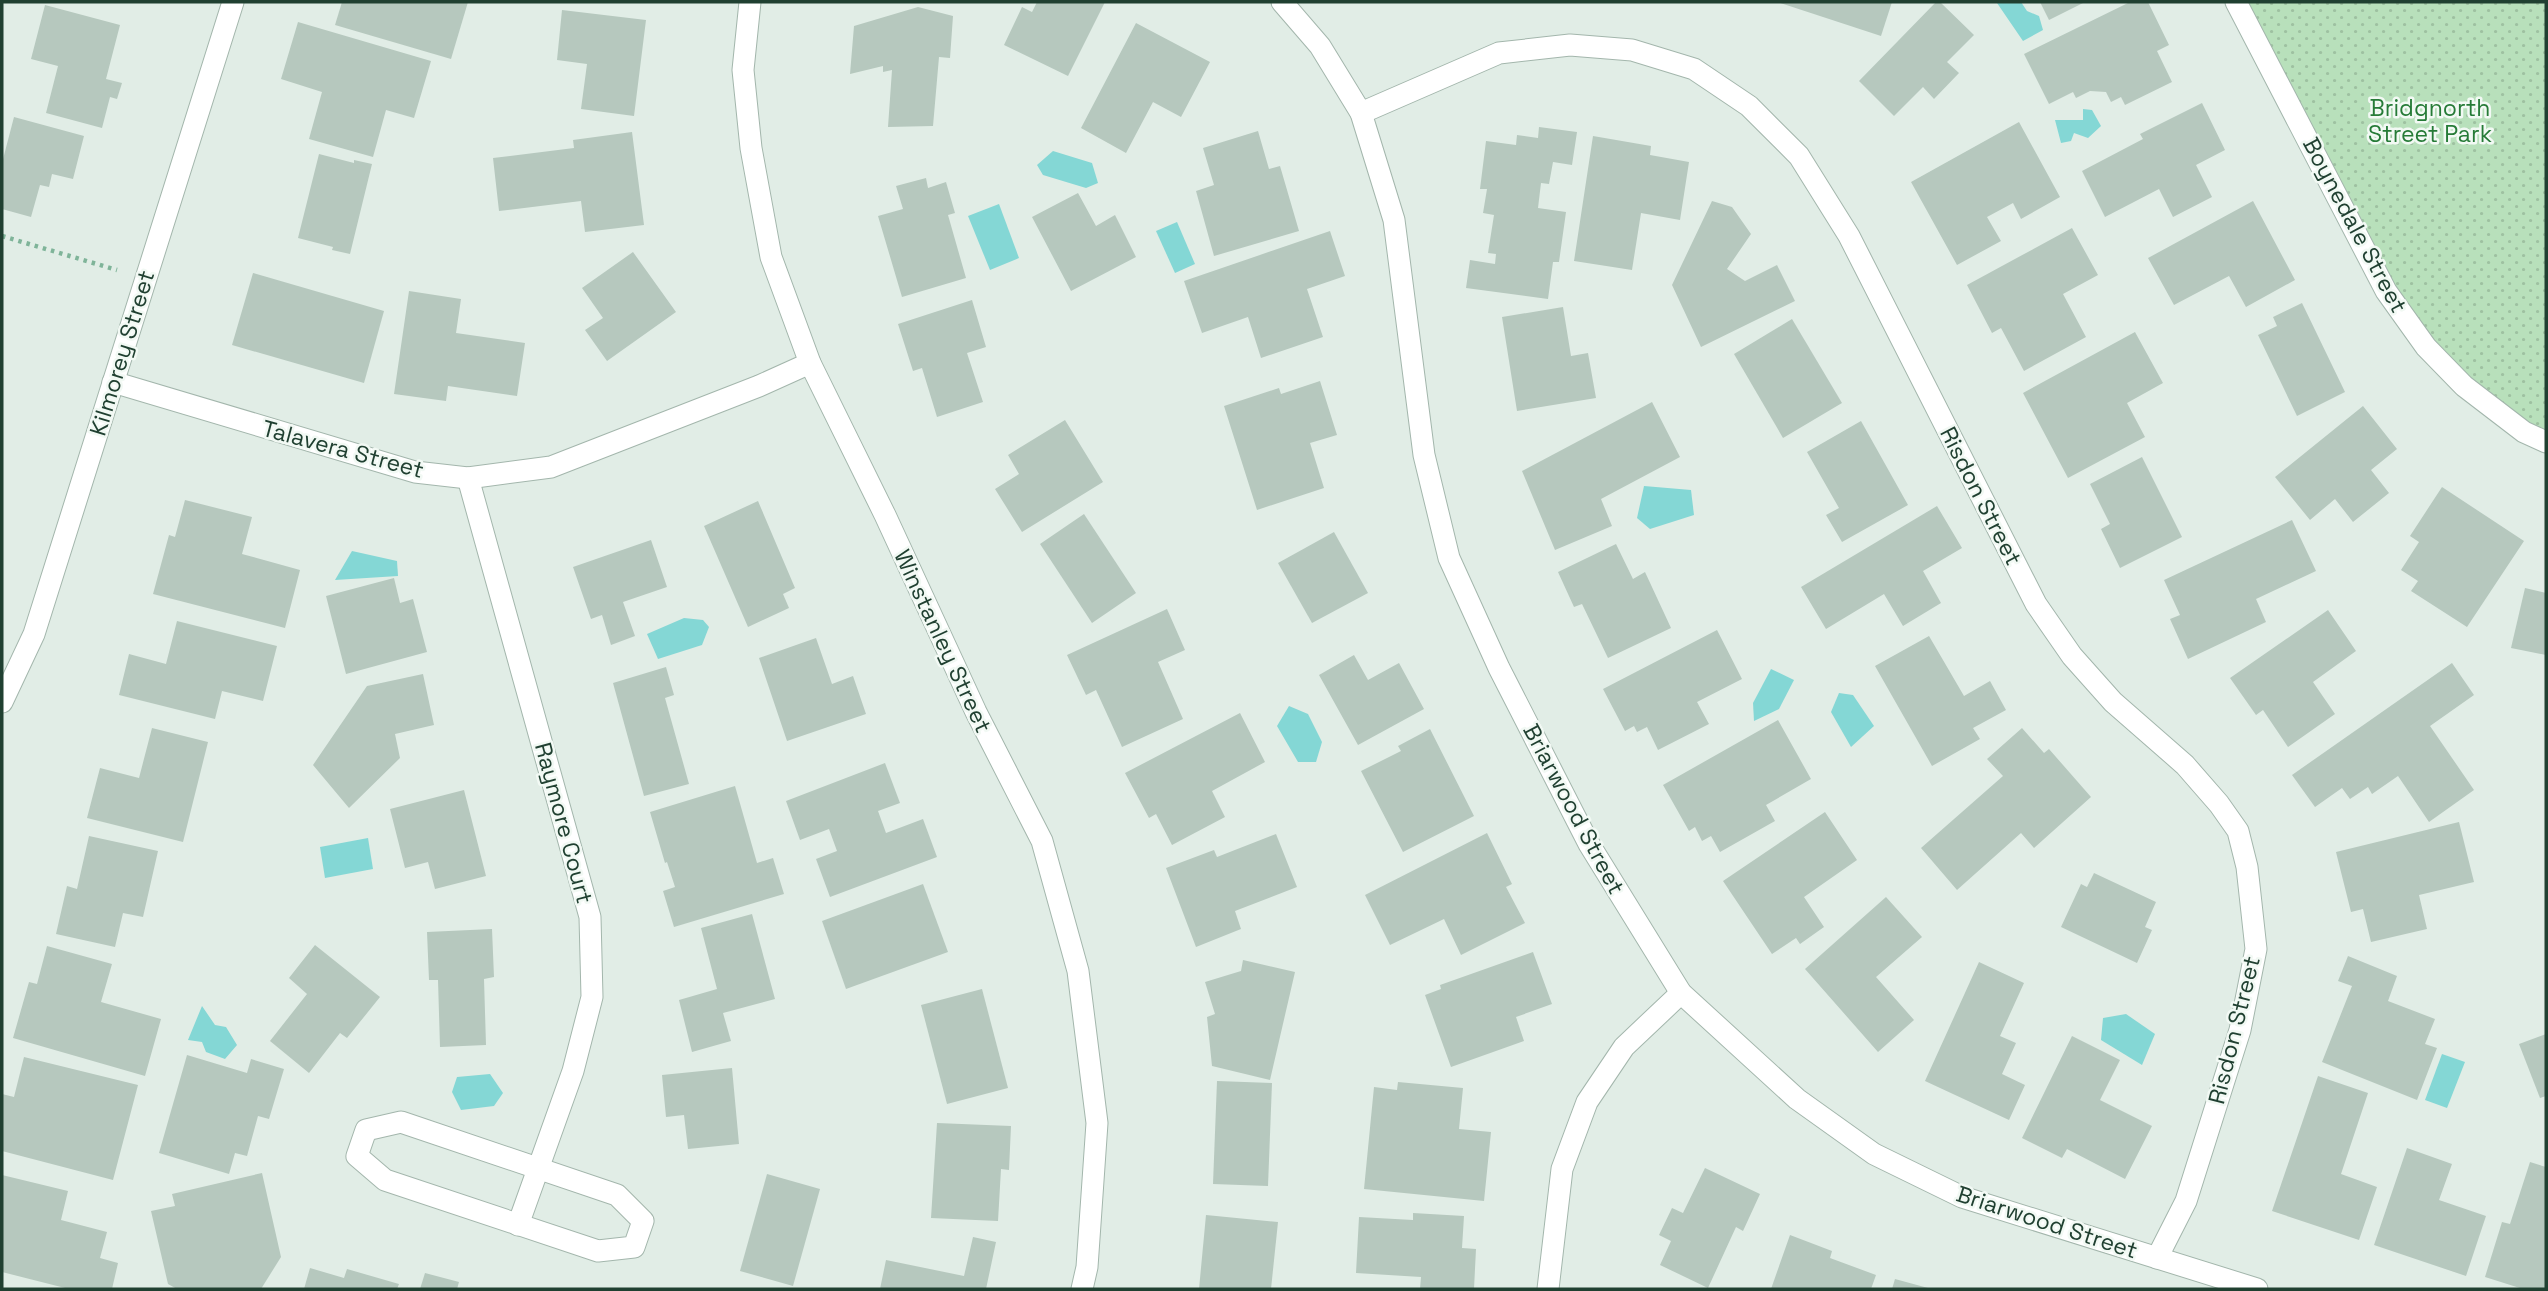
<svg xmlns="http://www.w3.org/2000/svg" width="2548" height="1291" font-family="'Space Grotesk',sans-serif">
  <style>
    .park { fill: url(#park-dots) }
    .water { fill: #84d7d5 }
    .building { fill: #b6c8be }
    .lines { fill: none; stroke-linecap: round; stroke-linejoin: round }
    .minor-casing { stroke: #a3b6ac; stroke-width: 23 }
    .path { stroke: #7fb499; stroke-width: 4.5; stroke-dasharray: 3.5 5; stroke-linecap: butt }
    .minor { stroke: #fff; stroke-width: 21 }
    .labels { text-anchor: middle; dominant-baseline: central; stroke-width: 5; stroke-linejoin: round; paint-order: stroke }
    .park-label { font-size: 23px; fill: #267b37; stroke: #f2f9f4 }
    .street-label { font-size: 23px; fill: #204031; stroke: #f2f9f4 }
  </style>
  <defs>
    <pattern id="park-dots" width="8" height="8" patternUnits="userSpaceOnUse" patternTransform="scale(1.75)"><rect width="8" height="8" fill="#b8e0bb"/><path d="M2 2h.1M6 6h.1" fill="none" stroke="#9ec1a1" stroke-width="1.8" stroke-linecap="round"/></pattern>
  </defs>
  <rect width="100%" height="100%" fill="#e1ede6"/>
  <polygon class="park" points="2236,2 2546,2 2546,442 2426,347"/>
  <g class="water">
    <polygon points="1999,2 2021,2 2027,11 2039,16 2043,30 2023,41 1997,3"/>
    <polygon points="2083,109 2092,110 2101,126 2088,138 2074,133 2071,141 2061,143 2055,120 2083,120"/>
    <polygon points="1053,151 1092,163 1098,183 1086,188 1043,175 1037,165"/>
    <polygon points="999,204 1019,258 990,270 968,216"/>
    <polygon points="1177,222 1195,264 1175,273 1156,231"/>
    <polygon points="1644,486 1691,490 1694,515 1650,529 1637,518"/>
    <polygon points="352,551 397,561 398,576 335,580"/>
    <polygon points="684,618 703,620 709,627 702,645 658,659 647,634"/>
    <polygon points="1771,669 1794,680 1779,709 1754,721 1753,703"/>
    <polygon points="1839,693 1853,695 1874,726 1851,747 1831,712"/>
    <polygon points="1289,706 1308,714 1322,742 1316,762 1298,762 1277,726"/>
    <polygon points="368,838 373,869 325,878 320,847"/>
    <polygon points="202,1006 215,1025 226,1027 237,1045 225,1059 206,1052 202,1042 188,1040"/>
    <polygon points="2126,1014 2155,1034 2142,1065 2101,1040 2103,1018"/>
    <polygon points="2442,1054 2465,1062 2447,1108 2425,1100"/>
    <polygon points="490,1074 503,1093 494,1106 461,1110 452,1092 457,1077"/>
  </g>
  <g class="building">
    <polygon points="342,2 468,2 451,59 335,25"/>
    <polygon points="1037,2 1105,2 1068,76 1004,45 1022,7 1032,12"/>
    <polygon points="1777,2 1892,2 1881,36"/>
    <polygon points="1936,2 1940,2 1974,35 1947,62 1959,73 1934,99 1923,87 1894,116 1859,81"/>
    <polygon points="2040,2 2085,2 2049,20"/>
    <polygon points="2130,2 2148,2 2169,45 2157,51 2172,82 2125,105 2121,97 2111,102 2106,92 2090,91 2076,98 2073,92 2049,104 2024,54"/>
    <polygon points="45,5 120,25 106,79 122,83 117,99 110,97 102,128 46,113 58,66 31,59"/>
    <polygon points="918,7 953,16 950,58 939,57 933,126 888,127 892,70 883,72 883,66 850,74 854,26"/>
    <polygon points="562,10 646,20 634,116 581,109 587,64 557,60"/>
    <polygon points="298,22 431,61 414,118 386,110 373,157 309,139 322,92 281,79"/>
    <polygon points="1136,23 1210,62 1181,117 1153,102 1126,153 1081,128"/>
    <polygon points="2202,103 2225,150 2196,165 2212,197 2173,217 2159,189 2105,217 2082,171 2143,139 2140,134"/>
    <polygon points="14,117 84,136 73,179 52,174 49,187 40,185 31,217 2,209 2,163"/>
    <polygon points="2019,122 2060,197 2021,219 2013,203 1987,217 2001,241 1957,265 1911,182"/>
    <polygon points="1539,127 1577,132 1572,165 1553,162 1549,184 1541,183 1538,208 1566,212 1559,262 1553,262 1548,299 1466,288 1470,260 1495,264 1496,254 1488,253 1494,215 1483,213 1487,189 1480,189 1486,141 1516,145 1517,135 1538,138"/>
    <polygon points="1258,131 1269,169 1280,166 1299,231 1214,256 1196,191 1214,185 1203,148"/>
    <polygon points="632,132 644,225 585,232 581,201 499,211 493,158 574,148 573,140"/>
    <polygon points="1593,136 1651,146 1650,155 1689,162 1680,220 1641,213 1632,270 1574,261"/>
    <polygon points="319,154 354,163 354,160 372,164 350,254 332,250 333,247 298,238"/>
    <polygon points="926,178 928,188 946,182 955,213 948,215 966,278 902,297 878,216 903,209 896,186"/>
    <polygon points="1078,193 1096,226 1115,215 1136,257 1071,291 1032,217"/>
    <polygon points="1712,201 1732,207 1751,234 1727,269 1745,281 1777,265 1795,301 1701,347 1672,285"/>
    <polygon points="2253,201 2295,280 2246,307 2229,276 2174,305 2148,258"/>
    <polygon points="2072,228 2098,275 2063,294 2086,337 2024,371 2001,328 1992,333 1967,285"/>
    <polygon points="1330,231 1345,276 1307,289 1323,337 1261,358 1248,317 1202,333 1184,281"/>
    <polygon points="633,252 676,312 607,361 585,330 603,318 582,288"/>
    <polygon points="253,273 384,311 364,383 232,345"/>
    <polygon points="409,291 461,299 456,333 525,343 517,396 448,386 446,401 394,394"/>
    <polygon points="972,300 986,347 967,353 983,402 937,417 922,368 913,371 898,324"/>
    <polygon points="2302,303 2345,392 2297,416 2258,335 2277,326 2273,317"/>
    <polygon points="1563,307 1571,356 1588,353 1596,398 1517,411 1502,317"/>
    <polygon points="1792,319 1842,403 1783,438 1734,354"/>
    <polygon points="2135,332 2163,383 2127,403 2145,437 2068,478 2023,393"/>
    <polygon points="1320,381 1337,435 1310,443 1324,488 1257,510 1224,406 1279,388 1281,394"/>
    <polygon points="1652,402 1680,457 1601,499 1612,526 1555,550 1522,471"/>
    <polygon points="2363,406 2397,449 2371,470 2389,493 2353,522 2335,499 2310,520 2275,477"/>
    <polygon points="1065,420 1103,482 1022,532 995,489 1019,474 1008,455"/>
    <polygon points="1861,421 1908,505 1842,542 1826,515 1839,508 1807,452"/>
    <polygon points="2142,457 2182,537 2120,568 2101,529 2110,524 2090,484"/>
    <polygon points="2442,487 2524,541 2467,627 2411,591 2418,581 2401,570 2419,542 2410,536"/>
    <polygon points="185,500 252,517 242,554 300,570 285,628 153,594 169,535 175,537"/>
    <polygon points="758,501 795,588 783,594 789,608 748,627 704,526"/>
    <polygon points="1937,506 1962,548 1923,571 1941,603 1903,626 1884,594 1826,629 1801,587"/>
    <polygon points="1084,514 1136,593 1092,623 1040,544"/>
    <polygon points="2292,520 2316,571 2256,599 2266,622 2188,659 2170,619 2180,615 2164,580"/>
    <polygon points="1334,532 1368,593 1312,623 1278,563"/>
    <polygon points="651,540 667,587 623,602 635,636 611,645 602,615 591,619 573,567"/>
    <polygon points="1616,544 1633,579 1645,572 1671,628 1608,658 1582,604 1574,607 1558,572"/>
    <polygon points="394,578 400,603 413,599 427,652 346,674 326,596"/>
    <polygon points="2525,588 2546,593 2546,655 2511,648"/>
    <polygon points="1167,609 1185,650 1158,662 1183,719 1122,747 1096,690 1086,695 1067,655"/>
    <polygon points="2328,610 2356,651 2313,682 2335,714 2288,747 2263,710 2256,715 2230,678"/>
    <polygon points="177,621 277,646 263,701 222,691 215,719 119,695 129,654 166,664"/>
    <polygon points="1717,630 1742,679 1697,702 1709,724 1658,750 1647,727 1637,732 1634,726 1625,731 1603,689"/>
    <polygon points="1929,636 1964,696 1990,681 2006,710 1973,728 1980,739 1932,766 1875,666"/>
    <polygon points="816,638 832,684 853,676 866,714 787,741 759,658"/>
    <polygon points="1354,655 1368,680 1399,663 1424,709 1358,745 1319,675"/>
    <polygon points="2452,663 2474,695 2430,726 2474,790 2429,822 2398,776 2372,794 2368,787 2350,799 2342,788 2315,807 2292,775"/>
    <polygon points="666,667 674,695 665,698 689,784 644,796 613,683"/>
    <polygon points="423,674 434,725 395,734 400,758 349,808 313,765 367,686"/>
    <polygon points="1240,713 1265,762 1212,791 1225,817 1172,845 1156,814 1149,818 1125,773"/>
    <polygon points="1778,720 1811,779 1766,805 1775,821 1720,852 1711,836 1702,841 1695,827 1689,831 1663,785"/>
    <polygon points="152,728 208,742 183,842 87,818 100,768 139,778"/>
    <polygon points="2022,728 2044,753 2049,749 2091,797 2034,848 2021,833 1957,890 1921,848 2003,776 1987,759"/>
    <polygon points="1430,729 1474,816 1403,852 1361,771 1401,751 1398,746"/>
    <polygon points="885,763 900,803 878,811 886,833 923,819 937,857 830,897 816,859 837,851 829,829 800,840 786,801"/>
    <polygon points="735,786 757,863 773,858 784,894 674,927 663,891 675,887 667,862 665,863 650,812"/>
    <polygon points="464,790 486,876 435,889 428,862 405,868 390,809"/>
    <polygon points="1825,812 1857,860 1804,897 1824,927 1800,944 1796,938 1772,954 1723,881"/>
    <polygon points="2459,822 2474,882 2419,895 2427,929 2371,942 2363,909 2351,912 2336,852"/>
    <polygon points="1487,833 1512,884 1506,887 1525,923 1461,955 1444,919 1390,945 1365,895"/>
    <polygon points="1276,834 1297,887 1235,911 1241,929 1196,947 1166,868 1214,850 1217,857"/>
    <polygon points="89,836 158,851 143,917 123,913 115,947 56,934 67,886 77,889"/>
    <polygon points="2094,873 2156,902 2145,927 2152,930 2137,963 2061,927 2081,884 2087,887"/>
    <polygon points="923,884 948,952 846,989 822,921"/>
    <polygon points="1886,897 1922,937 1876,977 1914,1020 1878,1052 1805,969"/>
    <polygon points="752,914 775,999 723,1013 731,1041 692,1052 679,1000 717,989 701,928"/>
    <polygon points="492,929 494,977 484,979 486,1045 440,1047 438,980 429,980 427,932"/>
    <polygon points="315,945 380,997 347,1038 340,1033 309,1073 270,1041 307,994 289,978"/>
    <polygon points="47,946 112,964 101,1002 161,1019 145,1076 13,1038 29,982 37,984"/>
    <polygon points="1533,952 1552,1004 1516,1017 1524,1041 1451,1067 1425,995 1441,989 1440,985"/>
    <polygon points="2348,956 2397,976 2388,1001 2435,1019 2425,1044 2437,1048 2417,1100 2322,1062 2352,986 2338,981"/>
    <polygon points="1243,960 1295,972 1270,1080 1212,1066 1207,1017 1215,1014 1205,982 1241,971"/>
    <polygon points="1979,962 2024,983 2000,1036 2016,1043 2002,1074 2025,1085 2009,1120 1925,1081"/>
    <polygon points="982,989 1008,1088 947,1104 921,1005"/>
    <polygon points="2546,1034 2546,1096 2540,1098 2519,1044"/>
    <polygon points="2072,1036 2120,1060 2100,1100 2152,1126 2125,1179 2067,1149 2062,1158 2022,1138"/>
    <polygon points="187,1055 247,1073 251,1059 284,1069 269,1119 258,1116 247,1156 235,1153 229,1174 159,1153"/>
    <polygon points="24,1057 138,1085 113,1180 2,1151 2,1094 14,1097"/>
    <polygon points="732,1068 739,1144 688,1149 684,1115 666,1117 662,1075"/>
    <polygon points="2318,1076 2368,1093 2341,1174 2377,1187 2359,1240 2272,1211"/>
    <polygon points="1217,1081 1272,1083 1268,1186 1213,1184"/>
    <polygon points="1398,1082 1463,1088 1459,1129 1491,1132 1484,1201 1364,1189 1374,1087 1397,1090"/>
    <polygon points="937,1123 1011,1126 1009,1170 1001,1169 998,1221 931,1218"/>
    <polygon points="2407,1148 2452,1164 2439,1200 2486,1216 2466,1276 2374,1245"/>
    <polygon points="2530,1162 2546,1167 2546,1289 2523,1289 2485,1277 2502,1222 2510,1224"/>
    <polygon points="1705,1168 1760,1194 1743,1231 1736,1227 1708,1288 1660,1265 1671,1241 1659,1235 1672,1208 1683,1213"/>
    <polygon points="262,1173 281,1257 261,1289 177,1289 168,1284 151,1211 175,1206 172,1194"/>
    <polygon points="767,1174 820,1189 793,1286 740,1271"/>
    <polygon points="2,1175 68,1191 61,1220 107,1232 100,1258 118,1263 112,1289 69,1289 2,1272"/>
    <polygon points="1413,1213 1464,1216 1462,1248 1476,1249 1474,1289 1420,1289 1421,1277 1356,1273 1359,1217 1413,1220"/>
    <polygon points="1206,1215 1278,1222 1271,1289 1199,1289"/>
    <polygon points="1790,1235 1832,1251 1830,1258 1876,1275 1871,1289 1771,1289"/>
    <polygon points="973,1237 996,1242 986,1289 880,1289 886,1260 964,1276"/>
    <polygon points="310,1268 344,1278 347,1269 399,1284 397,1289 304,1289"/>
    <polygon points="425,1273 459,1282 457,1289 420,1289"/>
    <polygon points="1895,1279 1928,1288 1928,1289 1892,1289"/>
  </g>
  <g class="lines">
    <defs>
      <g id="minor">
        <polyline points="750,2 743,70 751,148 771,257 810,363 885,515 976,712 1042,841 1078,971 1097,1123 1087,1267 1082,1289"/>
        <polyline points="1282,2 1320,46 1361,113 1394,220 1424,455 1449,558 1499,668 1589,844 1681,993 1797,1099 1874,1154 1962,1197 2257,1289"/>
        <polyline points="2236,2 2386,291 2426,347 2464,386 2524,432 2546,442"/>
        <polyline points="1361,113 1499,53 1570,45 1632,50 1694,69 1749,106 1799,156 1849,236 2036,604 2072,656 2113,702 2185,765 2219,804 2238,831 2247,867 2256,949 2240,1030 2186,1201 2157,1258"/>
        <polyline points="113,382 415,472 468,478 551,467 759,386 810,363"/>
        <polyline points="468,478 590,917 592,997 573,1071 518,1225"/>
        <polyline points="2,702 34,634 233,2"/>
        <polygon points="401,1122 617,1195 643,1221 634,1247 598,1251 385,1180 357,1156 366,1130"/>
        <polyline points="1548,1289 1562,1169 1587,1102 1624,1047 1681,993"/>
      </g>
    </defs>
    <use href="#minor" class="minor-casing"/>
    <polyline class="path" points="2,236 117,270"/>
    <use href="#minor" class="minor"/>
  </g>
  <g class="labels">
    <g class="park-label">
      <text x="2430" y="108">Bridgnorth<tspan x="2430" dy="26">Street Park</tspan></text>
    </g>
    <g class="street-label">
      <text transform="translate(2355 225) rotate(62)">Boynedale Street</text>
      <text transform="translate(122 353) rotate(-73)">Kilmorey Street</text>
      <text transform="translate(343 449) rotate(15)">Talavera Street</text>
      <text transform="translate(1981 496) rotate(63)">Risdon Street</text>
      <text transform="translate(943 641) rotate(65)">Winstanley Street</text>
      <text transform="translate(1574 809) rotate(62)">Briarwood Street</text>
      <text transform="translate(564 823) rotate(75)">Raymore Court</text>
      <text transform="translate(2234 1030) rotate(-76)">Risdon Street</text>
      <text transform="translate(2047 1222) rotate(18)">Briarwood Street</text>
    </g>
  </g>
  <rect width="2548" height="1291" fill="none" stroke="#204031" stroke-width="7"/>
</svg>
